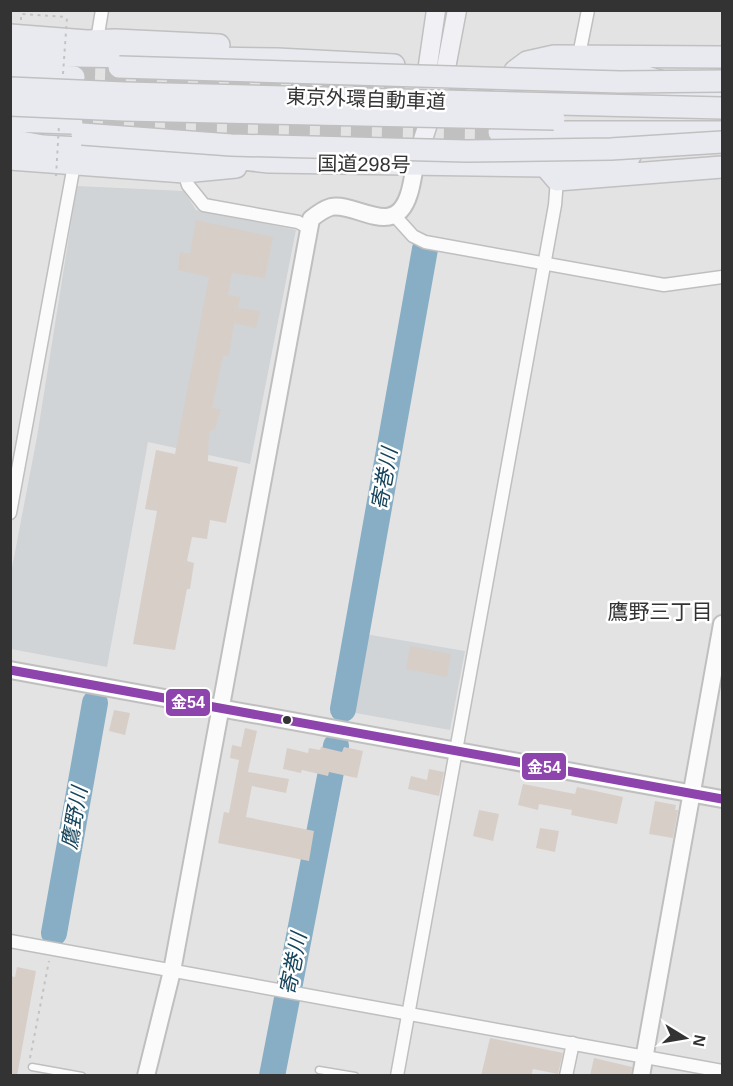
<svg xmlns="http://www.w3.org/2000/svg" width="733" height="1086" font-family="Arial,'Noto Sans JP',sans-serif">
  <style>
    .built { fill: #d0d4d7 }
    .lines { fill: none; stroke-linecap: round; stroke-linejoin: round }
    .river { stroke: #87aec4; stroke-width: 26 }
    .building { fill: #d7cec8 }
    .highway-tunnel { stroke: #c0c0c0; stroke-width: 21; stroke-dasharray: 21 10; stroke-linecap: butt }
    .lane-casing { stroke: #bfbfbf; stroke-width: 9 }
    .street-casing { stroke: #bfbfbf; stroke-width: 15 }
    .secondary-casing { stroke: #bfbfbf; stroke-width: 20 }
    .primary-casing { stroke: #c0c0c0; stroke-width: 21 }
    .highway-casing { stroke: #c0c0c0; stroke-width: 24 }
    .path { stroke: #c3c3c3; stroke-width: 2; stroke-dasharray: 3 4.5; stroke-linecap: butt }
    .lane { stroke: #fbfbfb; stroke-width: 6 }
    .street { stroke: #fbfbfb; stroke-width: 12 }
    .secondary { stroke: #fbfbfb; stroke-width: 16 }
    .primary { stroke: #f1f1f5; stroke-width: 18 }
    .highway { stroke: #e9eaf0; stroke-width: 21 }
    .highway-bridge-casing { stroke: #c0c0c0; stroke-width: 24; stroke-linecap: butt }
    .path-bridge { stroke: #c3c3c3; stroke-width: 2; stroke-dasharray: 3 4.5; stroke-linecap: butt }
    .highway-bridge { stroke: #e9eaf0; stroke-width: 21 }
    .bus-1-casing { stroke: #fff; stroke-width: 14 }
    .bus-1 { stroke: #8e44ad; stroke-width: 9 }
    .bus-dot { fill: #333; stroke: #fff; stroke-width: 2 }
    .labels { text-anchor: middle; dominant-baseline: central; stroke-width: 5; stroke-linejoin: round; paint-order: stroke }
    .street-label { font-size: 20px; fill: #333; stroke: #fff }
    .water-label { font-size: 21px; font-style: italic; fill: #15445b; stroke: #fff }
    .neighbourhood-label { font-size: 21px; fill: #333; stroke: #fff }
    .line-badge { stroke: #fff; stroke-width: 2 }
    .badge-label { font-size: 16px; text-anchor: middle; font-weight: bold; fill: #fff }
  </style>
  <rect width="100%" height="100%" fill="#e3e3e3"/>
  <g class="built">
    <polygon points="77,186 184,191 196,210 296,230 250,464 148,442 107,667 11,649 11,573 37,437"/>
    <polygon points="365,634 465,651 450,730 350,712"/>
  </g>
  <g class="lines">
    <g class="river">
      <polyline points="343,709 425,249"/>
      <polyline points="54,933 95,703"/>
      <polyline points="272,1076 336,746"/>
    </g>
  </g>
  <g class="building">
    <polygon points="196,220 273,237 265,278 232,273 228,295 240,297 238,308 260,311 256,328 234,323 229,356 223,356 212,408 221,409 215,429 209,432 208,461 238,467 226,523 210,520 207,539 192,537 187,561 194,563 190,589 187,589 175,650 133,644 157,511 145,509 156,450 175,454 209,277 178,270 180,252 190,254"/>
    <polygon points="410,646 451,654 447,677 406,669"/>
    <polygon points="114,710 130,713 125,735 109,731"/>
    <polygon points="245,728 257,731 248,772 289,779 286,793 252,786 246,817 314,831 309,861 218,843 224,812 229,813 239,760 230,758 232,745 241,747"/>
    <polygon points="321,747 342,752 344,747 363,751 357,778 329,772 328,776 302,770 301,773 283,769 287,748 308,753 309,748 320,750"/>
    <polygon points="429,769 444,772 439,796 408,789 411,776 427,780"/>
    <polygon points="523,784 575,794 577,787 623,797 617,824 571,815 572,810 539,804 538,810 518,805"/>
    <polygon points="655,801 676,805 675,810 678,810 673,838 649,834"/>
    <polygon points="479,810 499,814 493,841 473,836"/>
    <polygon points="540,828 559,831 555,852 536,848"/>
    <polygon points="17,967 36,971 17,1076 10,1076 10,976 15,977"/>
    <polygon points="490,1038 563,1053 558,1074 533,1069 531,1076 481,1076"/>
    <polygon points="594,1058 632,1067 631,1076 590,1076"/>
  </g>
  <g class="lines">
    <g class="highway-tunnel">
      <polyline points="74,77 504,92"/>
      <polyline points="72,123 499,132"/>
    </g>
    <defs>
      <g id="lane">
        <polyline points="32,1067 82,1076"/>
        <polyline points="319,1070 355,1076"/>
      </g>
      <g id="street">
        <polyline points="97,40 102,10"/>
        <polyline points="579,55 588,10"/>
        <polyline points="184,172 188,185 204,205 298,222 309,228"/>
        <polyline points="394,215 413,236 425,242 664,285 722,277"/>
        <polyline points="10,513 74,165"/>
        <polyline points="10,941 722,1071"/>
        <polyline points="397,1076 555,205 557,180"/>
        <polyline points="566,1076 573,1043"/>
      </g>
      <g id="secondary">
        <polyline points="10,670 722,799"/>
        <path d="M146 1076 172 971 311 219C317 214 324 209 331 207 357 202 395 240 409 194 412 185 413 175 415 166"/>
        <polyline points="641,1076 722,624"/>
      </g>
      <g id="primary">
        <polyline points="421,113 436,10"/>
        <polyline points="416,161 446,68 457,10"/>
      </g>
      <g id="highway">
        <polyline points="10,35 87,41 115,40 219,45"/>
        <polyline points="10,55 277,59 394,65"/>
        <polyline points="545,70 620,69 713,97"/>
        <polyline points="515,71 527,62 554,56 722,57"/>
        <polyline points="10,73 74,77"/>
        <polyline points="504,92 683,96"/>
        <polyline points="10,121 72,123"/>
        <polyline points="499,132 722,132"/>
        <polyline points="10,140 43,146 206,155 269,162 545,166 630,156"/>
        <polyline points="10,159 184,172 236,167"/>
        <polyline points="545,166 557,180 722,167"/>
      </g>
    </defs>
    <use href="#lane" class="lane-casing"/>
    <use href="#street" class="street-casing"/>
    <use href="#secondary" class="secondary-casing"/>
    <use href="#primary" class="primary-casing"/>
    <use href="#highway" class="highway-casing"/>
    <g class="path">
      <polyline points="21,20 21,14 67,17"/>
      <polyline points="30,1058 49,961"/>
    </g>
    <use href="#lane" class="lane"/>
    <use href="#street" class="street"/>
    <use href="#secondary" class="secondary"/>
    <use href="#primary" class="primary"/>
    <use href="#highway" class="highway"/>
    <defs>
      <g id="highway-bridge">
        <polyline points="119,67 620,82 722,81"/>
        <polyline points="10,88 124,93 722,108"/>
        <polyline points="10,105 124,110 554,119"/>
        <polyline points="82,134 231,145 466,151 611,149 722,142"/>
      </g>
    </defs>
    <use href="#highway-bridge" class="highway-bridge-casing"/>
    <g class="path-bridge">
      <polyline points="63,74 67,17"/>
      <polyline points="56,176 59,125"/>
    </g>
    <use href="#highway-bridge" class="highway-bridge"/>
    <defs>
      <polyline id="bus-1" points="10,670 722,799"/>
    </defs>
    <use href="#bus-1" class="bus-1-casing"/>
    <use href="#bus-1" class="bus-1"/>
  </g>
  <circle class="bus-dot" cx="287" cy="720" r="5"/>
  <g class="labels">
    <g class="street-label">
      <text transform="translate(366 99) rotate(2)">東京外環自動車道</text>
      <text transform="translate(364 164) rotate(1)">国道298号</text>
    </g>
    <g class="water-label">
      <text transform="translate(384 479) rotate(-80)">寄巻川</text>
      <text transform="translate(74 818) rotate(-80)">鷹野川</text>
      <text transform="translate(293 964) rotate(-79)">寄巻川</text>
    </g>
    <g class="neighbourhood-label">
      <text x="660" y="611">鷹野三丁目</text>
    </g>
  </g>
  <g class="line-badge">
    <rect x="165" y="688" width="46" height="29" rx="6" fill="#8e44ad"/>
    <rect x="521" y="752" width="46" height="29" rx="6" fill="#8e44ad"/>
  </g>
  <g class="badge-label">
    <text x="188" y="708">金54</text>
    <text x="544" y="773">金54</text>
  </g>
  <rect width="733" height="1086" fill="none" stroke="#333333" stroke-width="24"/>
  <g transform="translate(685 1038) rotate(101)" stroke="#ffffff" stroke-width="4.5" paint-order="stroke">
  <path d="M0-4.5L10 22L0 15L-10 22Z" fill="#333333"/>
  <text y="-9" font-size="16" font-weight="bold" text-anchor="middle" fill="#333333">N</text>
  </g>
</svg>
